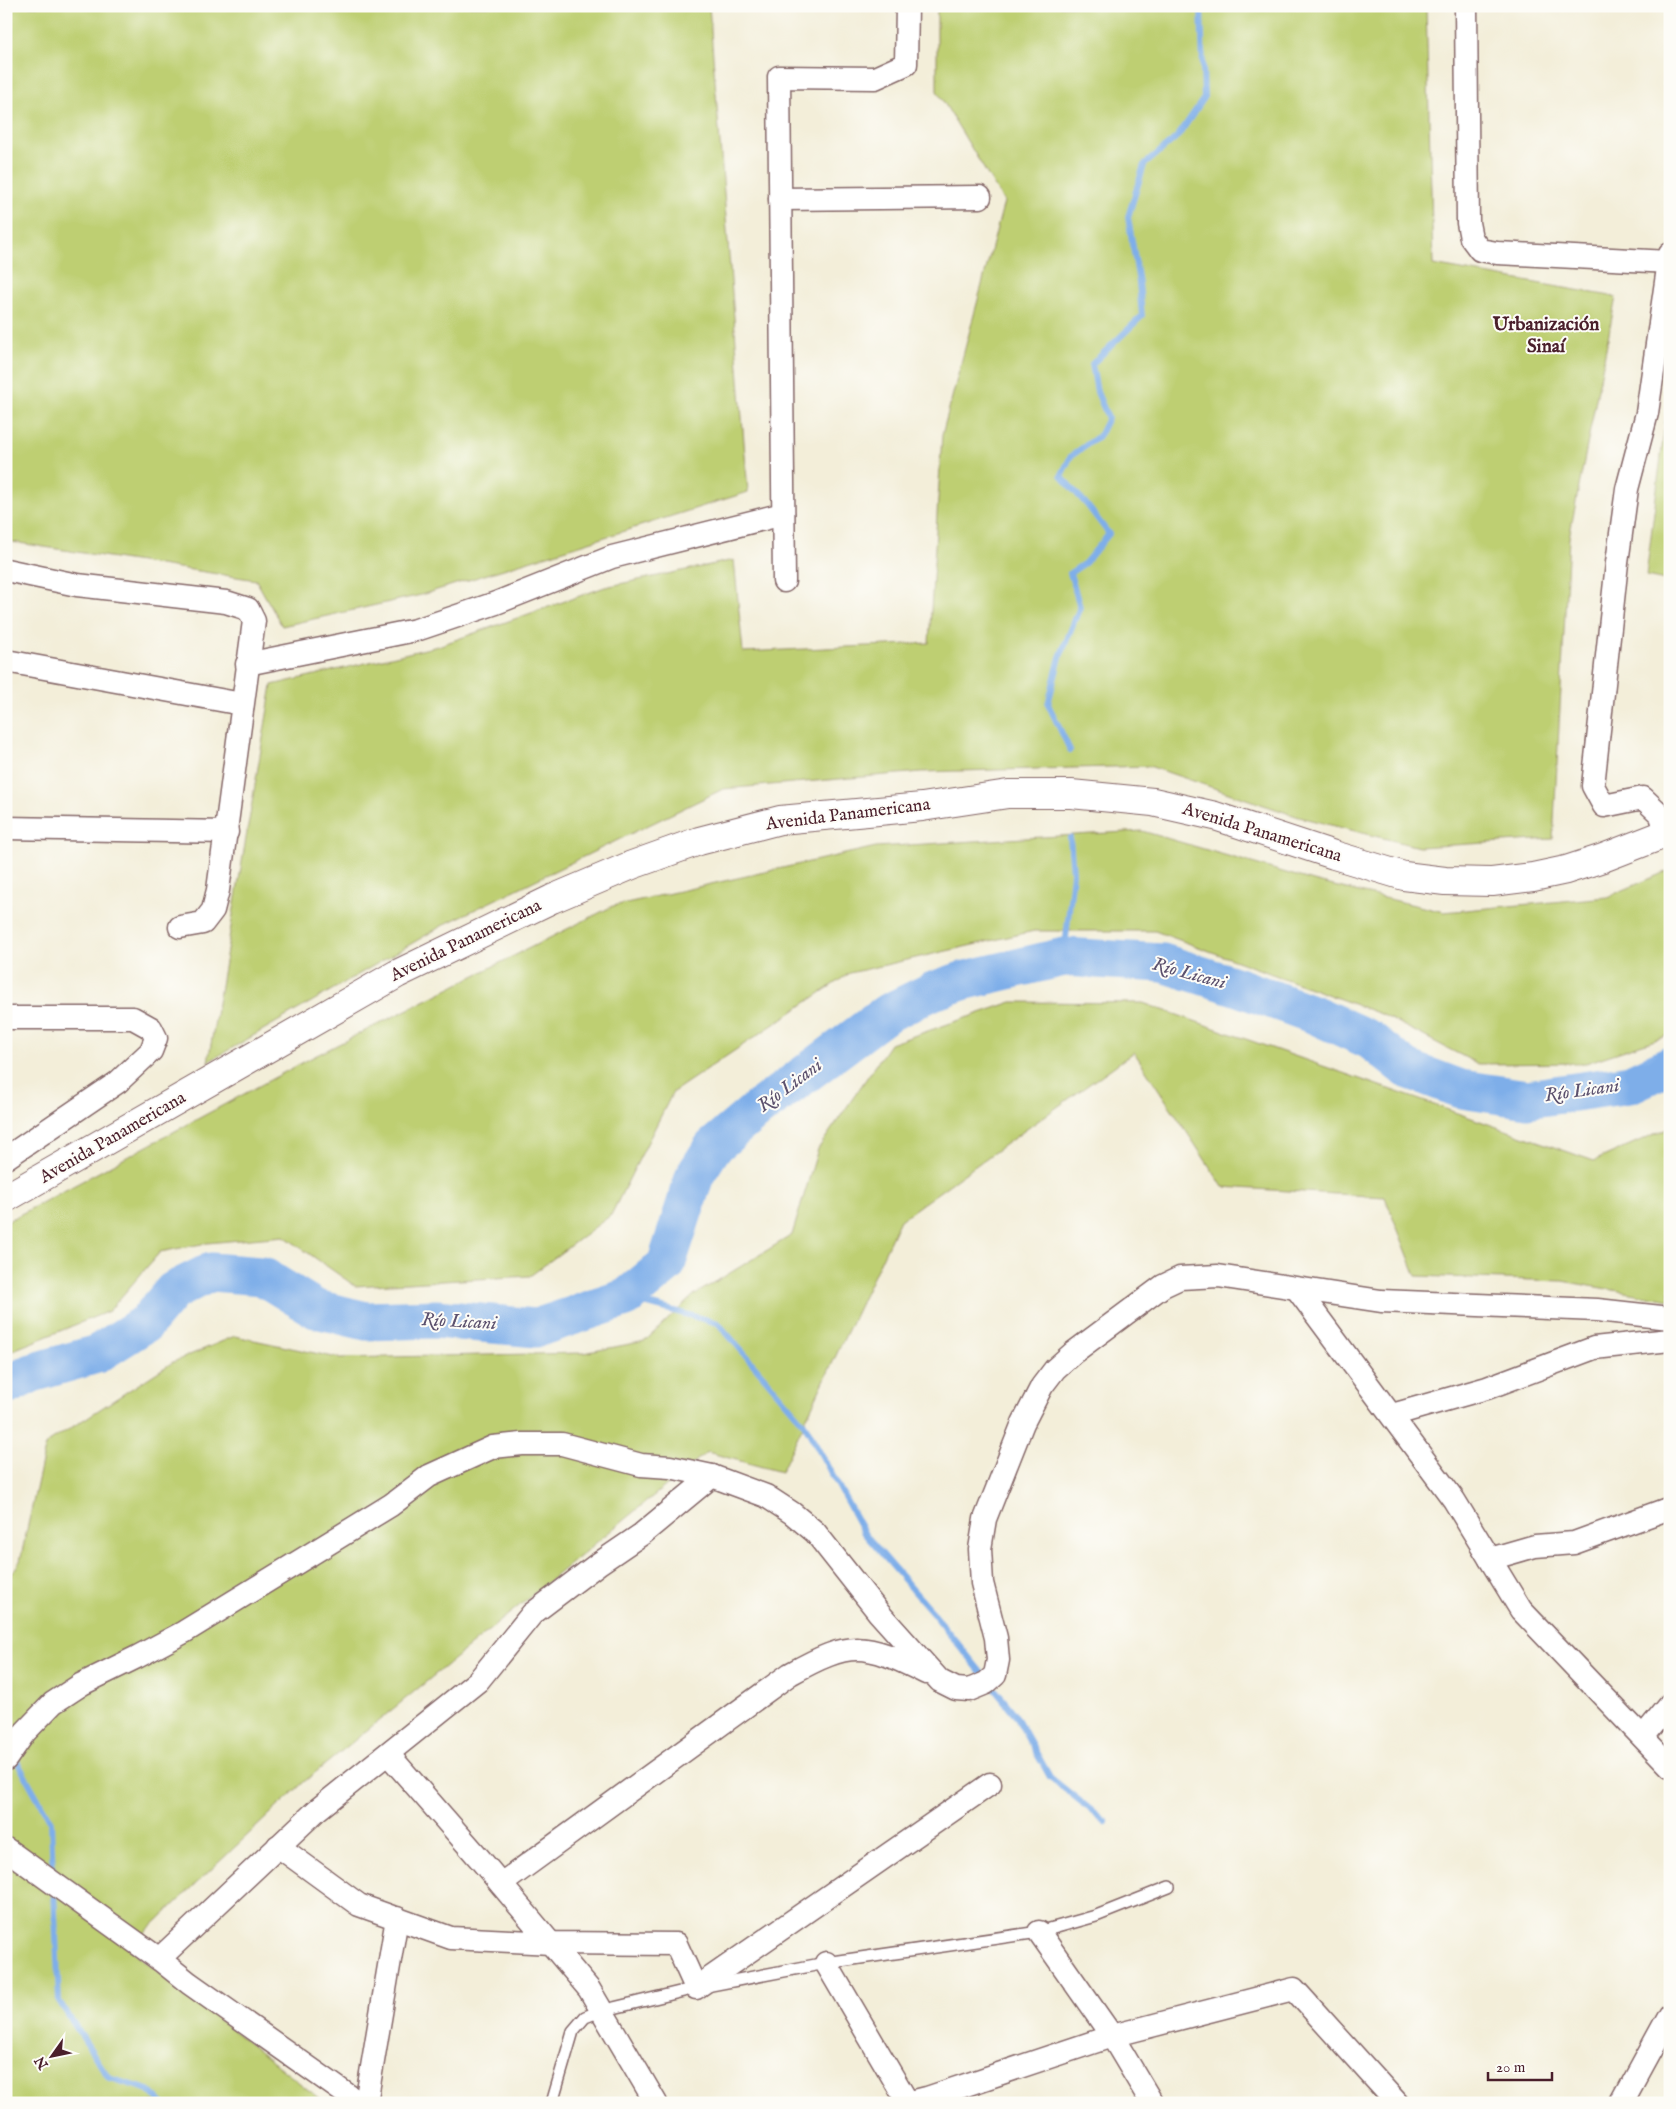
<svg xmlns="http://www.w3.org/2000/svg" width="1676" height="2109" font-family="'IM FELL English',serif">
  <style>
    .green { fill: #becf72; stroke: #84774e }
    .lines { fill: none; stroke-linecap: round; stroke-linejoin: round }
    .stream { stroke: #7eaee9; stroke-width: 6 }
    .river { stroke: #7eaee9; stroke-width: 39 }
    .lane-casing { stroke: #856768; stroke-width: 14 }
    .street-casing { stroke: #856768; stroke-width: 25 }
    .secondary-casing { stroke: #856768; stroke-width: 30 }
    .lane { stroke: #fff; stroke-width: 11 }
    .street { stroke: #fff; stroke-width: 22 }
    .secondary { stroke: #fff; stroke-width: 28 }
    .labels { text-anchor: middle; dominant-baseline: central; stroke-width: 4; stroke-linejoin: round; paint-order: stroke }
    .street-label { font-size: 18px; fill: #4a1f2b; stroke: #fdfcf7 }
    .neighbourhood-label { font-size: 19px; font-weight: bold; fill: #4a1f2b; stroke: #fdfcf7 }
    .water-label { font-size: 19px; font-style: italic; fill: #5c516e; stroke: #fdfcf7 }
  </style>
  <rect width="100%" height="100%" fill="#fdfcf7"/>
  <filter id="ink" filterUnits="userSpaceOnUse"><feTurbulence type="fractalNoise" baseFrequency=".02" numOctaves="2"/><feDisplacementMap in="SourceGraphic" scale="10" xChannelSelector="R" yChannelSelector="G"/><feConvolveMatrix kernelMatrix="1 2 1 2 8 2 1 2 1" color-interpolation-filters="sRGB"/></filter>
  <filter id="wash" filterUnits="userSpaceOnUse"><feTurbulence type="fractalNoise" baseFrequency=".0096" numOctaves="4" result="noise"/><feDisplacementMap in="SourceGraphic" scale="20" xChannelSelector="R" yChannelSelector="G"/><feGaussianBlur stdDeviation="1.12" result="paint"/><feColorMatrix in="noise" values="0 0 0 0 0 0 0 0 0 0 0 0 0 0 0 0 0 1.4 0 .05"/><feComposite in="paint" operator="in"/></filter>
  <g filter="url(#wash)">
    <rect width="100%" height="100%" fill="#f3eed9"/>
    <g class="green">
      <polygon points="6,6 709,6 748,492 421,595 282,626 256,580 6,541"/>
      <polygon points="937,6 1426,6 1433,265 1616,297 1569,538 1553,839 1419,847 1299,817 1149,766 921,772 723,789 447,923 208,1062 272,685 438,646 605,587 734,560 743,652 929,643 942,435 1004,202 937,91"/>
      <polygon points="1670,384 1670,581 1646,576"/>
      <polygon points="1142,831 1317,882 1444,912 1607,897 1670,870 1670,1035 1586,1063 1478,1064 1381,1014 1155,931 1034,931 850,973 673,1092 611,1215 530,1276 355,1286 284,1236 207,1243 160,1252 109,1311 6,1353 6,1222 311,1058 613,906 876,847"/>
      <polygon points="1012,1002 1143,1003 1594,1161 1670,1127 1670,1300 1562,1281 1416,1276 1385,1197 1223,1187 1134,1052 900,1220 781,1472 707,1452 305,1781 128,1948 325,2103 6,2103 6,1583 20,1561 46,1444 173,1362 235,1336 338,1358 584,1353 645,1341 694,1295 792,1235 818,1149 890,1044"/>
    </g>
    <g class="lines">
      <g class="stream">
        <polyline points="1070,750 1048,704 1060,657 1080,607 1070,573 1085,563 1109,534 1087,505 1061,476 1071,456 1099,436 1108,418 1097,392 1092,364 1142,316 1139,283 1128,217 1144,165 1178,136 1204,98 1201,6"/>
        <polyline points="1064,957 1073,873 1070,838"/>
        <polyline points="626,1298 718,1323 805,1425 864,1533 933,1613 1014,1713 1050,1777 1106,1822"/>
        <polyline points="14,1756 51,1822 53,1876"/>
        <polyline points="54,1891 59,2001 109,2078 149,2090 162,2103"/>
      </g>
      <polyline class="river" points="6,1386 32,1373 97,1354 146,1323 173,1291 211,1272 262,1276 316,1309 366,1321 436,1319 536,1328 626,1298 666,1265 695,1175 713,1147 753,1113 886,1014 933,991 962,981 1064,957 1163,963 1238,987 1315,1015 1370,1040 1407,1069 1461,1089 1527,1099 1630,1084 1670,1065"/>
    </g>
  </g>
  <g filter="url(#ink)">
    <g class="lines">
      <defs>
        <polyline id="lane" points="552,2103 573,2031 585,2017 601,2011 696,1988 826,1963 1039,1932 1096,1916 1169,1887"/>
        <g id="street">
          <polyline points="1466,6 1468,223 1471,238 1480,250 1497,253 1669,262"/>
          <polyline points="780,199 980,197"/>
          <polyline points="6,570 77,585 226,602 248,609 254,621 218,890 213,910 203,923 180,927"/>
          <polyline points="784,581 779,77 875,78 906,64 907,6"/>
          <polyline points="6,661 242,704"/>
          <polyline points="247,664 416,630 496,603 612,557 783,514"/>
          <polyline points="6,828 227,832"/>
          <polyline points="1666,834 1661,815 1643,798 1604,806 1593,786 1617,563 1627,489 1647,413 1670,254"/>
          <polyline points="6,1018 133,1018 151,1028 156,1038 151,1051 118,1082 6,1158"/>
          <polyline points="1297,1289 1454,1500 1521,1610 1670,1766"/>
          <polyline points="1392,1415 1487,1388 1594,1348 1670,1340"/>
          <polyline points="1490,1559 1535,1546 1574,1543 1670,1508"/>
          <polyline points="1643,1737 1670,1704"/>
          <polyline points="388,1754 479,1858 589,1989 656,2103"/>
          <polyline points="6,1759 25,1732 53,1703 82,1684 137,1657 184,1632 391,1505 429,1476 493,1447 522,1444 562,1444 641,1465 670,1467 712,1476 766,1496 792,1513 815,1532 879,1613 940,1681 956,1689 969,1690 986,1683 995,1675 998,1660 996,1638 982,1583 980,1549 985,1519 1023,1423 1042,1386 1055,1369 1073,1353 1163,1286 1180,1278 1218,1276 1381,1301 1597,1310 1670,1318"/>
          <polyline points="278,1846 359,1905 451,1938 551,1943 676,1944 696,1988 990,1784"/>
          <polyline points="6,1849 159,1959 189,1983 359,2103"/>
          <path d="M501 1884 790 1674C851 1640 864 1642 926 1673"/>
          <polyline points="1039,1932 1112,2036 1152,2103"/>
          <polyline points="159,1959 317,1810 478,1681 532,1614 598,1564 642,1534 712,1476"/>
          <polyline points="826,1963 908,2103"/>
          <polyline points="366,2103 397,1918"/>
          <polyline points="907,2103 927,2098 1112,2036 1294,1989 1397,2103"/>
          <polyline points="1622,2103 1670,2015"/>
        </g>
        <polyline id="secondary" points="6,1198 397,974 552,899 632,865 699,841 780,820 922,807 1008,794 1071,794 1153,802 1215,816 1334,855 1404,876 1445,881 1492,882 1533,877 1566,870 1603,858 1670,832"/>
      </defs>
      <use href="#lane" class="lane-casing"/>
      <use href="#street" class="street-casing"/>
      <use href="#secondary" class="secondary-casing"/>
      <use href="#lane" class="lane"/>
      <use href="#street" class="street"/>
      <use href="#secondary" class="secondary"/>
    </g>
  </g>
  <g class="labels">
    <g class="street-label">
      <text transform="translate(848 815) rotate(-7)">Avenida Panamericana</text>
      <text transform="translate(1262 833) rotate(17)">Avenida Panamericana</text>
      <text transform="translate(466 941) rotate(-26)">Avenida Panamericana</text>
      <text transform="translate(113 1138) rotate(-30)">Avenida Panamericana</text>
    </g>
    <g class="neighbourhood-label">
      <text x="1546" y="325">Urbanización<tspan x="1546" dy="22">Sinaí</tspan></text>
    </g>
    <g class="water-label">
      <text transform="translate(1189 974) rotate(15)">Río Licani</text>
      <text transform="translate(790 1086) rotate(-37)">Río Licani</text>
      <text transform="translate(1582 1091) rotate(-8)">Río Licani</text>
      <text transform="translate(459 1322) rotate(3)">Río Licani</text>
    </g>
  </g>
  <rect width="1676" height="2109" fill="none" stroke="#fdfcf7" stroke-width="25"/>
  <g transform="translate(52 2056) rotate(237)" stroke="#fdfcf7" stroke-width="4" paint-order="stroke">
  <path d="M0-4L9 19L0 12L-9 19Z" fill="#4a1f2b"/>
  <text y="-8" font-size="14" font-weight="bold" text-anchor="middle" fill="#4a1f2b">N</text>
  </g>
  <path d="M1488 2072v8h64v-8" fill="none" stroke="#4a1f2b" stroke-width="2.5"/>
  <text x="1496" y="2072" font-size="15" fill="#4a1f2b" stroke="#fdfcf7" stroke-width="4" paint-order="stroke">20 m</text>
</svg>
